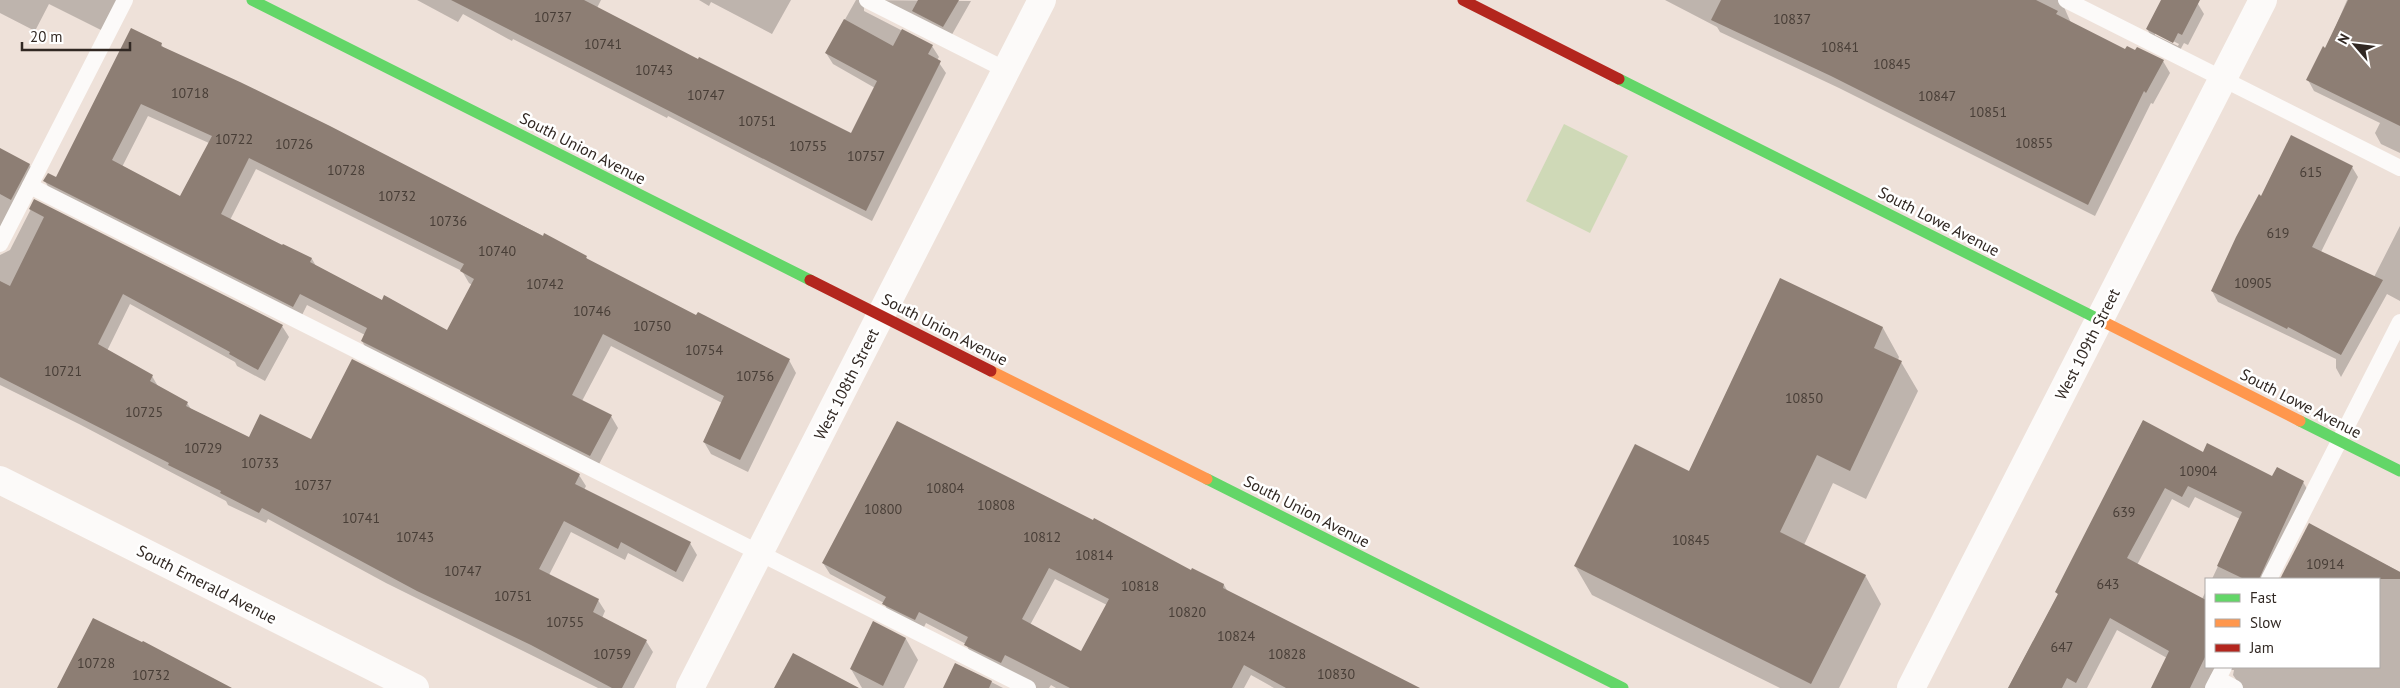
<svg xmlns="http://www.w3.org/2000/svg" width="2400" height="688" font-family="'PT Sans',sans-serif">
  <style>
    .green { fill: #cfd9b7 }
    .shadow { fill: #0003; fill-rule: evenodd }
    .building { fill: #8d7e74; fill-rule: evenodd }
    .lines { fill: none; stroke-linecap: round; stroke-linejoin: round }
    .lane { stroke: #fcfaf9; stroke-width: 16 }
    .street { stroke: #fcfaf9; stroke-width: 28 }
    .fast { stroke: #63d668; stroke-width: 11 }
    .slow { stroke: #ff974d; stroke-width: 11 }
    .jam { stroke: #b3261e; stroke-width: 11 }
    .labels { text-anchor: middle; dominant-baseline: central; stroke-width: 5; stroke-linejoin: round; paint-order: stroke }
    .number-label { font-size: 14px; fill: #483e37 }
    .street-label { font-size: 16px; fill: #312823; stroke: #fff }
  </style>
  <rect width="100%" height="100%" fill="#eee1d9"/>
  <polygon class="green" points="1564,124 1628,156 1590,233 1526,201"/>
  <g class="shadow">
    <polygon points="0,0 121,0 105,32 49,4 35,31 0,13"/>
    <polygon points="417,0 601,0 597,8 699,61 852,135 875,88 833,64 826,53 856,0 971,1 950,38 868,2 864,8 864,11 932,46 939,57 937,60 946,73 872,221 668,116 667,118 513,39 512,41 463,14 458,22"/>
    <polygon points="699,0 791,0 772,34 711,2 709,6"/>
    <polygon points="1665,0 2084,0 2064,7 2071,23 2126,51 2163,61 2170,73 2153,104 2151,103 2095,216 1839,88 1720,32 1717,27"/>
    <path d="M2162 0H2190L2198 4 2204 14 2188 45 2184 43 2179 52 2153 39 2147 29ZM2155 32 2179 44 2178 46 2155 35Z"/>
    <polygon points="2347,0 2400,0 2400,153 2381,144 2375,133 2380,123 2314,91 2308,80 2326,49"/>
    <path d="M161 44 164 49 586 257 588 260 697 317 789 360 796 373 748 472 711 454 704 442 722 403 611 346 582 401 611 416 618 428 597 468 369 354 362 341 365 335 307 305 300 319 52 194 45 181 57 179ZM148 116 209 143 181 198 122 167ZM256 169 462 271 469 283 472 285 448 331 383 301 316 266 312 259 230 220Z"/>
    <polygon points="0,159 29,164 36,176 0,246"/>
    <polygon points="2352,167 2358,177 2321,252 2374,277 2400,226 2400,301 2387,294 2341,377 2336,368 2336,359 2218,302 2212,291 2262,198"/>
    <polygon points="35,201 282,326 289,337 265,381 237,366 235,362 130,304 107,351 152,376 159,388 187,403 191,409 249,438 311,441 579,475 586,486 584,490 690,543 697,555 683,582 628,553 625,560 571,532 549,575 598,600 605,611 602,618 646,641 653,652 634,688 598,688 386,583 268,519 266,523 228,505 226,501 79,424 0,385 0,255 10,250"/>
    <polygon points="1780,280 1883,328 1899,357 1898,360 1901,362 1918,391 1866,499 1833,483 1804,545 1865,575 1881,604 1839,688 1780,688 1592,595 1575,566 1690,472"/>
    <polygon points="2143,421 2203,453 2272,477 2303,482 2310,494 2271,579 2212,579 2240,519 2195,497 2189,508 2172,499 2137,565 2202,599 2206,591 2206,667 2379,667 2379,579 2281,579 2309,525 2400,572 2400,688 2242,688 2233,675 2234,670 2226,670 2215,688 2152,688 2167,658 2117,630 2087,688 2008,688 2058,595 2057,592"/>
    <path d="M898 422 1191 572 1224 585 1228 592 1416 688H1274L1251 675 1244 688H1056L1051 685 1049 688H1036L972 656 966 644 926 623 922 631 890 615 884 603 830 574 823 563ZM1055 579 1107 605 1082 653 1030 625Z"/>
    <polygon points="874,623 906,639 918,660 904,688 862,688 851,669"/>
    <polygon points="956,664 1003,688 944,688"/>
  </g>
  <g class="building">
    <polygon points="451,0 584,0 698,59 699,57 851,133 877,81 825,53 844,19 893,46 902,29 933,45 928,54 941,61 866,211"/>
    <polygon points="918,0 959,0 943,27 912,11"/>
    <polygon points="1721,0 2036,0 2058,11 2056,14 2125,49 2127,46 2135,50 2137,47 2164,60 2146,93 2144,91 2088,205 1831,76 1711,20"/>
    <polygon points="2161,0 2200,0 2182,35 2178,33 2173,43 2146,29"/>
    <polygon points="2348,0 2400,0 2400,126 2306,80 2323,46 2325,48"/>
    <path d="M131 28 162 43 161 46 240 82 330 126 543 236 544 233 587 256 586 258 696 315 698 312 790 359 740 460 703 442 724 396 603 334 572 395 612 415 590 456 361 341 367 328 300 294 293 307 43 181 48 173 56 177ZM141 104 212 136 180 196 112 160ZM249 158 464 264 460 271 474 279 447 330 384 295 382 300 310 262 312 258 283 244 282 245 221 214Z"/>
    <polygon points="2291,135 2353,166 2312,247 2383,280 2341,355 2288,327 2287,329 2211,291 2236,237 2259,194 2261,196"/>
    <polygon points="0,148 30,164 11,200 0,194"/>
    <polygon points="34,199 283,325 258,370 229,354 230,352 123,294 98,344 153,375 150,381 188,402 186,406 249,437 260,414 311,439 352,359 580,474 575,484 691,542 676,572 621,542 618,549 564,521 539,569 599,599 593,612 647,640 622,688 612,688 531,645 417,591 262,508 259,513 220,493 221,491 168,465 169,463 0,377 0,281 10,286 44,217 29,209"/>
    <polygon points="1780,278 1883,327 1874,348 1902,361 1850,471 1817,455 1780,532 1866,575 1811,684 1574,566 1635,444 1689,471"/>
    <polygon points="2143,420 2203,452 2207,443 2272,476 2277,467 2304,481 2259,579 2244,579 2217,566 2242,512 2188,486 2182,497 2165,488 2127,558 2206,600 2206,655 2190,688 2151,688 2169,651 2110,618 2076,683 2067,678 2062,688 2008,688 2058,594 2055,592"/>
    <path d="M897 421 1093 520 1094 518 1191 570 1192 568 1224 584 1223 588 1420 688H1286L1244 665 1232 688H1070L1005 655 1001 663 964 645 968 637 919 612 915 620 882 604 886 597 822 563ZM1049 568 1109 599 1081 651 1022 619Z"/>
    <polygon points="2309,523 2400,572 2400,579 2280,579"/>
    <polygon points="93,618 142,642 143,641 232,688 57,688"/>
    <polygon points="873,621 906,638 883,686 850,669"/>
    <polygon points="793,653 859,688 774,688"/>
    <polygon points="955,663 992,681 989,688 943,688"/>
  </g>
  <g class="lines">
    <g class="lane">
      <polyline points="867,0 1006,70"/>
      <polyline points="2066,0 2400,168"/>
      <polyline points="30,186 1028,688"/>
      <polyline points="0,244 125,0"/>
      <polyline points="2269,579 2400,322"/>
      <polyline points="2218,679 2235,688"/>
      <polyline points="2213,688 2224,667"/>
    </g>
    <g class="street">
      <polyline points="0,480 415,688"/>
      <polyline points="690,688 1042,0"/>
      <polyline points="1911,688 2263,0"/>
    </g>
    <g class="fast">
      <polyline points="252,0 810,280"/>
      <polyline points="1619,79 2106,323"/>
      <polyline points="2300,421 2400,471"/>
      <polyline points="1207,479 1623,688"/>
    </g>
    <g class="slow">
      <polyline points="2106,323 2300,421"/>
      <polyline points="991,371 1207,479"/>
    </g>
    <g class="jam">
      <polyline points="1463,0 1619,79"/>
      <polyline points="810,280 991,371"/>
    </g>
  </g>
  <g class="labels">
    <g class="number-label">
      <text x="553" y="17">10737</text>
      <text x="1792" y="19">10837</text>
      <text x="603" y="44">10741</text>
      <text x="1840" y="47">10841</text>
      <text x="1892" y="64">10845</text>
      <text x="654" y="70">10743</text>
      <text x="190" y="93">10718</text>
      <text x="706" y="95">10747</text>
      <text x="1937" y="96">10847</text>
      <text x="1988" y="112">10851</text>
      <text x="757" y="121">10751</text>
      <text x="234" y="139">10722</text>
      <text x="2034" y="143">10855</text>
      <text x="294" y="144">10726</text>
      <text x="808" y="146">10755</text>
      <text x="866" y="156">10757</text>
      <text x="346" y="170">10728</text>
      <text x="2311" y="172">615</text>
      <text x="397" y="196">10732</text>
      <text x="448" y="221">10736</text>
      <text x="2278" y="233">619</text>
      <text x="497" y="251">10740</text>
      <text x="2253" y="283">10905</text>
      <text x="545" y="284">10742</text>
      <text x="592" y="311">10746</text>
      <text x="652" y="326">10750</text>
      <text x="704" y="350">10754</text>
      <text x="63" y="371">10721</text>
      <text x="755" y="376">10756</text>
      <text x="1804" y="398">10850</text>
      <text x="144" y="412">10725</text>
      <text x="203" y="448">10729</text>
      <text x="260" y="463">10733</text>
      <text x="2198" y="471">10904</text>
      <text x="313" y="485">10737</text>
      <text x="945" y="488">10804</text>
      <text x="996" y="505">10808</text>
      <text x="883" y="509">10800</text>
      <text x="2124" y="512">639</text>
      <text x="361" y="518">10741</text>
      <text x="415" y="537">10743</text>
      <text x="1042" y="537">10812</text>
      <text x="1691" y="540">10845</text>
      <text x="1094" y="555">10814</text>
      <text x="2325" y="564">10914</text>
      <text x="463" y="571">10747</text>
      <text x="2108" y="584">643</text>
      <text x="1140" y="586">10818</text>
      <text x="513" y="596">10751</text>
      <text x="1187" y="612">10820</text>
      <text x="565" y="622">10755</text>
      <text x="1236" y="636">10824</text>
      <text x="2062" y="647">647</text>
      <text x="612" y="654">10759</text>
      <text x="1287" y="654">10828</text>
      <text x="96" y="663">10728</text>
      <text x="1336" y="674">10830</text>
      <text x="151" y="675">10732</text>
    </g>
    <g class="street-label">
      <text transform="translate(583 148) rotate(27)">South Union Avenue</text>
      <text transform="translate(1939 221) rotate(27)">South Lowe Avenue</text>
      <text transform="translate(945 329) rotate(27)">South Union Avenue</text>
      <text transform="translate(2087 344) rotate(-63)">West 109th Street</text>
      <text transform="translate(846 384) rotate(-63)">West 108th Street</text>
      <text transform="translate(2301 403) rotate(27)">South Lowe Avenue</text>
      <text transform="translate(1307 511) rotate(27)">South Union Avenue</text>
      <text transform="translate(207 584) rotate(27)">South Emerald Avenue</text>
    </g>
  </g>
  <rect x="2205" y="578" width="175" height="90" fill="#ffffff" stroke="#ada9a7"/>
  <rect x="2215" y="594" width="25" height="8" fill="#63d668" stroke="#ada9a7"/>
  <text x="2250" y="603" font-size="15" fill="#312823">Fast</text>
  <rect x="2215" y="619" width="25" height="8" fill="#ff974d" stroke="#ada9a7"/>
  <text x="2250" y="628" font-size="15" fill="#312823">Slow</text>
  <rect x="2215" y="644" width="25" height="8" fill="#b3261e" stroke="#ada9a7"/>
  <text x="2250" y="653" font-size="15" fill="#312823">Jam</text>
  <g transform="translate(2355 45) rotate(298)" stroke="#ffffff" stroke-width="4" paint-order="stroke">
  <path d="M0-4L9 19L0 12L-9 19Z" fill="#312823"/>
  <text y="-8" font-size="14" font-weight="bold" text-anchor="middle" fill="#312823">N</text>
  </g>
  <path d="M22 42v8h108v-8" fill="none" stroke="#312823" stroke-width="2.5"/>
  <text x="30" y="42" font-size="15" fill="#312823" stroke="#ffffff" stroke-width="4" paint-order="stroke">20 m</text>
</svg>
